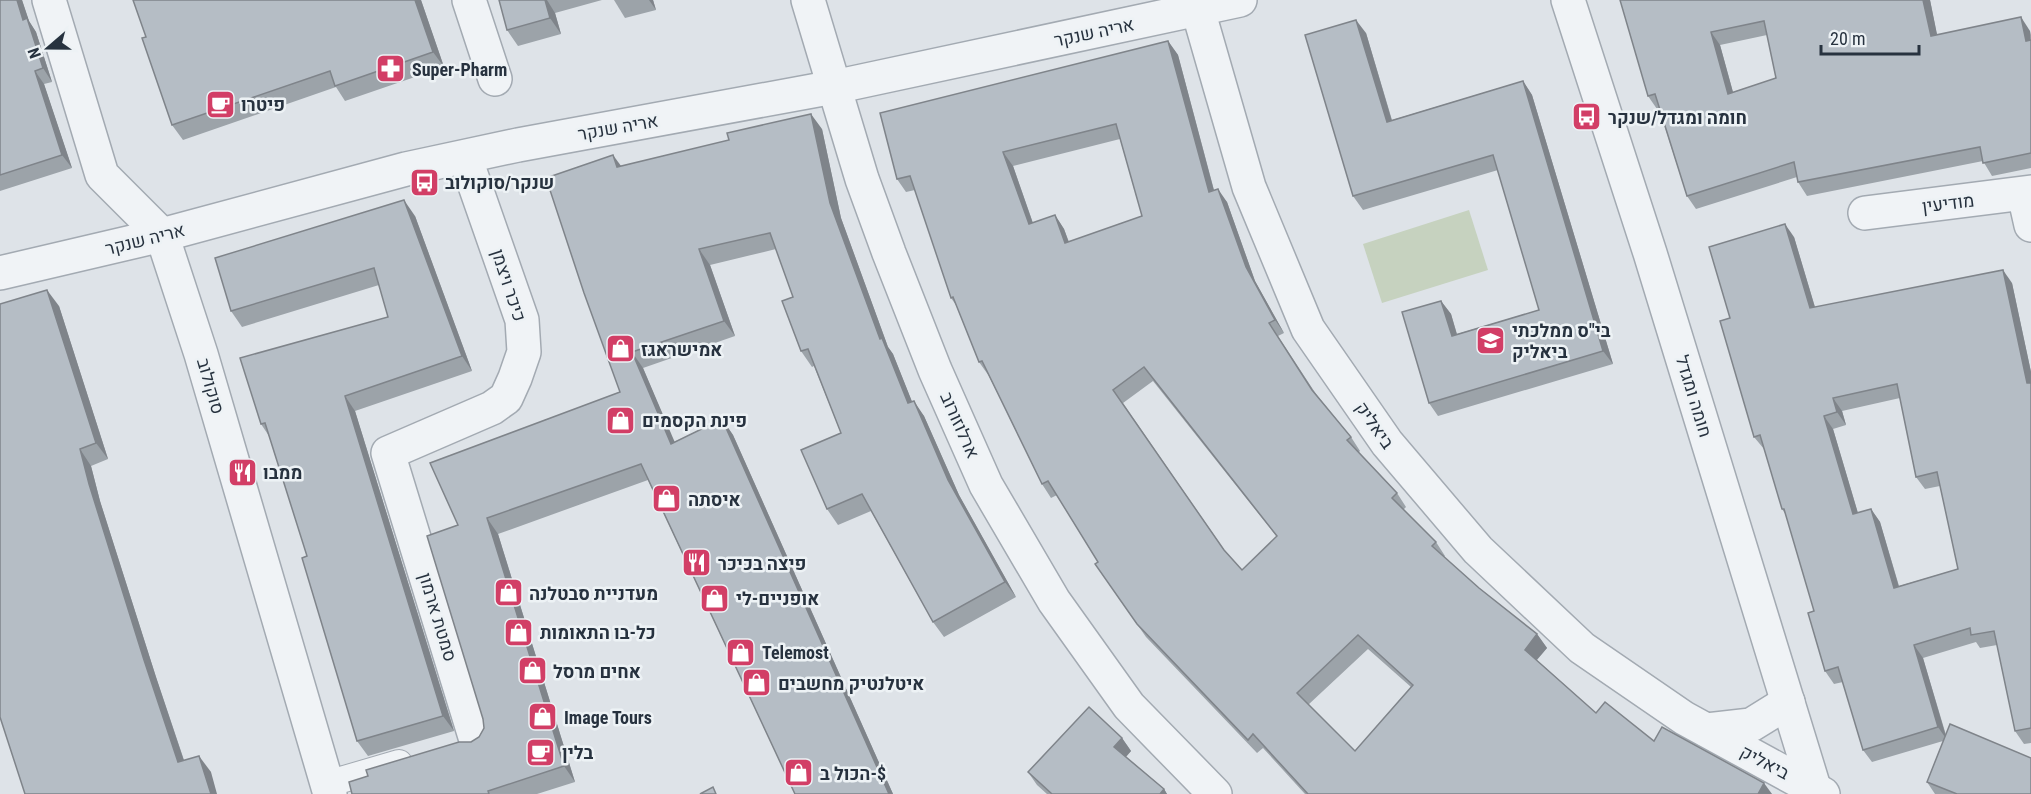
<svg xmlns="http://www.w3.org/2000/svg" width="2031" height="794" font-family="'Roboto Condensed',Heebo,sans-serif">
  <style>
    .pitch { fill: #c6d2bf }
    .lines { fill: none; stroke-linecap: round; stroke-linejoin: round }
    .pedestrian-casing { stroke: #a3aab2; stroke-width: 28 }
    .minor-casing { stroke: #a3aab2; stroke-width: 36 }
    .tertiary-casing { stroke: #a3aab2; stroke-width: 36 }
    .pedestrian { stroke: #f0f3f6; stroke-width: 26 }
    .minor { stroke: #f0f3f6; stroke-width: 33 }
    .tertiary { stroke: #f0f3f6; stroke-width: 33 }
    .wall { fill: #9ca3a9; fill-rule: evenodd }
    .shaded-wall { fill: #7f848a }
    .building { fill: #b5bdc5; stroke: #7f848a; stroke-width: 1.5; fill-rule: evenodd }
    .labels { text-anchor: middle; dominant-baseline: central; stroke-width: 5; stroke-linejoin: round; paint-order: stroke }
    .street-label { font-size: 18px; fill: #27323f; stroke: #edf2f5 }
    .poi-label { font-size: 18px; font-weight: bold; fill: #27323f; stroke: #edf2f5; text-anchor: start }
  </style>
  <rect width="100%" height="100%" fill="#dee3e8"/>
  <polygon class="pitch" points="1469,210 1488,270 1382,303 1363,244"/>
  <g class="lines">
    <defs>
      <polyline id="pedestrian" points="327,784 399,763"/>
      <g id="minor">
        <polyline points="469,0 495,79"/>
        <polyline points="808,0 862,179 889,253 935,370 986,485 1054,601 1129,706 1215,794"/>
        <polyline points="1568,0 1650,253 1816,794"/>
        <polyline points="1198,10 1249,187 1308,329 1387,443 1478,550 1582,648 1684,718 1823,794"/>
        <polyline points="465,157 522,320 524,352 515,378 506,398 492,408 388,453 476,740"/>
        <polyline points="2024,194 2031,225"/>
        <polyline points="1865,213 2031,192"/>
        <polyline points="1707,730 1751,725 1788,702"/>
      </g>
      <g id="tertiary">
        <polyline points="49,0 102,175 162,235 201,354 330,794"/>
        <polyline points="0,273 162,235 406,169 518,145 834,87 1240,0"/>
      </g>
    </defs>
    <use href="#pedestrian" class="pedestrian-casing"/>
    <use href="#minor" class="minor-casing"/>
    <use href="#tertiary" class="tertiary-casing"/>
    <use href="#pedestrian" class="pedestrian"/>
    <use href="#minor" class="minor"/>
    <use href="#tertiary" class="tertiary"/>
  </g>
  <g class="wall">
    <polygon points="0,0 22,0 29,21 36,32 52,82 44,84 72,168 0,191"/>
    <polygon points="421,0 444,67 345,101 336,87 183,140 172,125 146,37"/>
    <polygon points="499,0 602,0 555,13 561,34 518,46 507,30"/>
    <polygon points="614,0 653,0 656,10 625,18"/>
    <path d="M1620 0H1930L1937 35 2030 31 2031 35V168L1992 176 1983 161 1807 196 1798 182 1797 177 1696 209 1687 196 1659 109H1657L1648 96ZM1767 35 1776 78 1733 92 1720 45Z"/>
    <polygon points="1366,33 1392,120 1523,81 1532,95 1613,364 1438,416 1429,403 1441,301 1451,314 1457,334 1539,310 1498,170 1363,210 1353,196"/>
    <path d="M1168 41 1178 55 1214 190 1227 202 1255 281 1284 333 1278 336 1316 394 1351 437 1360 451 1358 453 1397 493 1406 507 1403 510 1436 542 1445 556 1444 557 1479 588 1537 634 1547 648 1537 660 1596 713 1654 741 1772 794H1305L1263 748 1257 753 1146 637 1095 564 1098 562 1057 495 1051 498 1042 484 989 376 979 362 956 305 951 298 915 190 906 192 897 179ZM1120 139 1142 216 1069 242 1064 229 1055 215 1033 223 1013 166ZM1153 381 1277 537 1242 570 1225 551 1123 403ZM1368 649 1411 687 1355 751 1308 705Z"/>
    <polygon points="822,129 841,218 888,347 893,354 912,402 924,416 959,495 1016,597 944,637 933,622 871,511 838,525 827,509 841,433 814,366 812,367 801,351 793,297 776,249 710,265 735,336 643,368 674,442 722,419 733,435 893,794 795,794 648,480 498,534 575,782 537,794 352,794 471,742 479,737 484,728 458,525 620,392 621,166"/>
    <polygon points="415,216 472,371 355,411 454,731 368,756 357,741 307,556 269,436 261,424 388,317 379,285 242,327 231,311"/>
    <path d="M1794 237 1815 307 2012 283 2031 372V743L2024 744 2015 731 1997 645 1980 648 1976 642 1923 658 1946 735 2031 794H1935L1927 782 1943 741 1872 762 1863 750 1843 682 1834 684 1825 671 1814 611 1786 515 1782 509 1764 449 1754 437 1730 318ZM1900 398 1916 477 1925 489 1940 486 1958 569 1899 586 1880 522 1871 509 1858 513 1833 429 1846 425 1842 411Z"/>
    <polygon points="59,306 108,459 91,466 100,501 156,677 184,760 211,772 25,794"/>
    <polygon points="1122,738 1131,751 1126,757 1164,789 1167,794 1047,794 1037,785 1028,772"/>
  </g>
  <g class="shaded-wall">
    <polygon points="17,0 22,0 29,21 36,32 52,82 43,68 23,20"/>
    <polygon points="415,0 421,0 444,67 433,52"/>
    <polygon points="545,0 547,0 555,13 561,34 550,18"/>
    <polygon points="649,0 653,0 656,10"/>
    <polygon points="1923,0 1930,0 1940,49 1931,36"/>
    <polygon points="2021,17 2030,31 2031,49 2026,41"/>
    <polygon points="1356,20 1366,33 1396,135 1387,122"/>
    <polygon points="1711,32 1720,45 1737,107 1728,94"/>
    <polygon points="1168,41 1178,55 1218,206 1209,192"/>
    <polygon points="35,71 44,84 72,168 62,155"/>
    <polygon points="1523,81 1532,95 1613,364 1603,351"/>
    <polygon points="811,114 822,129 841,218 888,347 893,354 919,419 908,403 880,339 830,203"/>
    <polygon points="1003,152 1013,166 1038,238 1029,224"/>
    <polygon points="613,155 624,170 617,167"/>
    <polygon points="1218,189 1227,202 1255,281 1284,333 1275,320 1246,267"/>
    <polygon points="404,200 415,216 472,371 462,356"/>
    <polygon points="1055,215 1064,229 1074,257 1065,243"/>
    <polygon points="1785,224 1794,237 1819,321 1810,308"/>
    <polygon points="699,249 710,265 735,336 724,321"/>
    <polygon points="2003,270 2012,283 2031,372 2031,389 2027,383"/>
    <polygon points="47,290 59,306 108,459 96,443"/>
    <polygon points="1441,301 1451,314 1461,349 1452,336"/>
    <polygon points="632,352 643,368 682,459 671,444"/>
    <polygon points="345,396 355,411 454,731 443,716"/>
    <polygon points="1833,398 1842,411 1846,425 1837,412"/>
    <polygon points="914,401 924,416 959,495 1016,597 1005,582 948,480"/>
    <polygon points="1824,416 1833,429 1862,527 1853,514"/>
    <polygon points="722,419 733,435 893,794 889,794"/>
    <polygon points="80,449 91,466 100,501 156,677 190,779 178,762 144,660 89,484"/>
    <polygon points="1871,509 1880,522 1903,601 1894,588"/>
    <polygon points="487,518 498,534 575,782 564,766"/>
    <polygon points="1537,634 1547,648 1534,663 1525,650"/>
    <polygon points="1914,645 1923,658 1947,740 1938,727"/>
    <polygon points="1122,738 1131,751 1123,760 1114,747"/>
    <polygon points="199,756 211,772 217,794 211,794"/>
    <polygon points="1764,783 1772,794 1758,794"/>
    <polygon points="1164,789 1167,794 1160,794"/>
  </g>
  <g class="building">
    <polygon points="0,0 17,0 23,20 27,18 43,68 35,71 62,155 0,175"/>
    <polygon points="133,0 415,0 433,52 335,86 330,71 172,125 142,38 146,37"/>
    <polygon points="499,0 545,0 550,18 507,30"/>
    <path d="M1620 0H1923L1931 36 2021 17 2026 41 2031 40V153L1983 163 1980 147 1798 182 1794 162 1687 196 1655 94 1648 96ZM1764 21 1776 78 1728 94 1711 32Z"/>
    <polygon points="1356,20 1387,122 1523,81 1603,351 1429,403 1402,312 1441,301 1452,336 1539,310 1493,155 1353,196 1305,35"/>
    <path d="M1168 41 1209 192 1218 189 1246 267 1275 320 1269 323 1312 390 1351 437 1347 440 1397 493 1392 498 1436 542 1432 546 1479 588 1537 634 1525 650 1596 713 1605 702 1654 741 1662 727 1764 783 1758 794H1308L1253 734 1248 740 1137 624 1095 564 1098 562 1048 481 1042 484 982 361 979 362 953 297 951 298 910 176 897 179 880 113ZM1116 124 1142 216 1065 243 1055 215 1029 224 1003 152ZM1144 367 1277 536 1242 570 1224 550 1113 390ZM1358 635 1413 685 1355 751 1297 693Z"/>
    <polygon points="811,114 830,203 880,339 882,338 908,403 914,401 948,480 1005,582 933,622 862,494 827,509 801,450 841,433 808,349 801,351 782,301 793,297 770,233 699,249 724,321 632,352 671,444 722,419 889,794 795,794 641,464 487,518 564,766 488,791 489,794 352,794 349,782 368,776 366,770 459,742 471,742 479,737 484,728 483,719 427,536 458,525 430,463 620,392 584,293 546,178 613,155 617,167 729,140 727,133"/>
    <polygon points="404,200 462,356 345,396 443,716 357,741 302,558 307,556 265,423 261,424 240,358 388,317 374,268 231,311 215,258"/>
    <path d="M1785 224 1810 308 2003 270 2027 383H2031V728L2015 731 1994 631 1971 635 1970 628 1914 645 1938 727 1863 750 1838 667 1825 671 1808 613 1814 611 1784 509H1782L1760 435 1754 437 1720 321 1730 318 1709 247ZM1897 384 1916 477 1937 472 1958 569 1894 588 1871 509 1853 514 1824 416 1837 412 1833 398Z"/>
    <polygon points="47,290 96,443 80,449 89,484 144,660 178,762 199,756 211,794 25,794 0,717 0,304"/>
    <polygon points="1089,707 1122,738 1114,747 1164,789 1160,794 1052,794 1028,772"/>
    <polygon points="1950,724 2031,758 2031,794 1957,794 1927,782"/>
    <polygon points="713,787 716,794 700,794"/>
  </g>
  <defs>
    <symbol id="pharmacy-square" viewBox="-11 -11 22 22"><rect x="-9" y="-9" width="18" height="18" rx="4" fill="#d23e66" stroke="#edf2f5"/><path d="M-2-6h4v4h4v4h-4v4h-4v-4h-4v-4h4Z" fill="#fff"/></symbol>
    <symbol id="cafe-square" viewBox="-11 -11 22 22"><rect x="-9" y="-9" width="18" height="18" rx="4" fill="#d23e66" stroke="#edf2f5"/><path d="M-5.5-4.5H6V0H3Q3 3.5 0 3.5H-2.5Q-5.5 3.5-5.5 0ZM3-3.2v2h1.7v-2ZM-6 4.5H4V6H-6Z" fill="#fff"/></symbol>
    <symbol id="bus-square" viewBox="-11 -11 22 22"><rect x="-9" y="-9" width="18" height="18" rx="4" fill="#d23e66" stroke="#edf2f5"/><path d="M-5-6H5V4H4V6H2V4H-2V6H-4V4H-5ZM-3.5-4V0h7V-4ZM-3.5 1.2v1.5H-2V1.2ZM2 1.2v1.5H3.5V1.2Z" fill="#fff"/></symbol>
    <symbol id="school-square" viewBox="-11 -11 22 22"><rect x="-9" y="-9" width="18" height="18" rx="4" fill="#d23e66" stroke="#edf2f5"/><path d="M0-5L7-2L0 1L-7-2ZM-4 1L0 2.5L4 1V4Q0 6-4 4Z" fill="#fff"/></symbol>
    <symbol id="shop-square" viewBox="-11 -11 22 22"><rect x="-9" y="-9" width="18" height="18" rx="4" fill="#d23e66" stroke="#edf2f5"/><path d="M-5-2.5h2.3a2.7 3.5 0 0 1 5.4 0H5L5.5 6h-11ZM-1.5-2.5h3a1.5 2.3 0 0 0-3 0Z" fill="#fff"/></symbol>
    <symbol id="restaurant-square" viewBox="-11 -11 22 22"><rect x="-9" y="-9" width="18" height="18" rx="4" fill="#d23e66" stroke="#edf2f5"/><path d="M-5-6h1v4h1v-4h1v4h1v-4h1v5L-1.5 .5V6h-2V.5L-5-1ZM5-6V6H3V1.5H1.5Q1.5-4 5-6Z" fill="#fff"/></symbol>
  </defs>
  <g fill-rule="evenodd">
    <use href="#pharmacy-square" x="374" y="52" width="33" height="33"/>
    <use href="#cafe-square" x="204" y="88" width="33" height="33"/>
    <use href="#bus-square" x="1570" y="100" width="33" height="33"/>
    <use href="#bus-square" x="408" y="166" width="33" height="33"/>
    <use href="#school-square" x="1474" y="324" width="33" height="33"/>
    <use href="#shop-square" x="604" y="332" width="33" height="33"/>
    <use href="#shop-square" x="604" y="404" width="33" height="33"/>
    <use href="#restaurant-square" x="226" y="456" width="33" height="33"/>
    <use href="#shop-square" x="650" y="482" width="33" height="33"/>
    <use href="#restaurant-square" x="680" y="546" width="33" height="33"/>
    <use href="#shop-square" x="492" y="576" width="33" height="33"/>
    <use href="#shop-square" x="698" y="582" width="33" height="33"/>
    <use href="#shop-square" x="502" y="616" width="33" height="33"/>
    <use href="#shop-square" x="724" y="636" width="33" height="33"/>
    <use href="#shop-square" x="516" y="654" width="33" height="33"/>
    <use href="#shop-square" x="740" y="666" width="33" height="33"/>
    <use href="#shop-square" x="526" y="700" width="33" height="33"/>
    <use href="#cafe-square" x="524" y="736" width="33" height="33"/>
    <use href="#shop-square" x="782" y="756" width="33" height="33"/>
  </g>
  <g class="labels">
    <g class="street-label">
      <text transform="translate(1094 32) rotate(-12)">אריה שנקר</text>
      <text transform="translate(618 127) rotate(-10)">אריה שנקר</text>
      <text transform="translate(1948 203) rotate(-7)">מודיעין</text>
      <text transform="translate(145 239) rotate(-14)">אריה שנקר</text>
      <text transform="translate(509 285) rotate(72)">כיכר ויצמן</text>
      <text transform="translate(211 386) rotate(74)">סוקולוב</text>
      <text transform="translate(1694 396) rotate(73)">חומה ומגדל</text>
      <text transform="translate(960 425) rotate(66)">ארלוזורוב</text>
      <text transform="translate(1375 425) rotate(55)">ביאליק</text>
      <text transform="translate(438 617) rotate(73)">סמטת ארמון</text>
      <text transform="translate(1765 762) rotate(28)">ביאליק</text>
    </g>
    <g class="poi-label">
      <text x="412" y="69">Super-Pharm</text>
      <text x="241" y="104">פיטרו</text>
      <text x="1608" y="117">חומה ומגדל/שנקר</text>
      <text x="445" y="182">שנקר/סוקולוב</text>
      <text x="1512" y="330">בי"ס ממלכתי<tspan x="1512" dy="21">ביאליק</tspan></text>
      <text x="641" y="349">אמישראגז</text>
      <text x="642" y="420">פינת הקסמים</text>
      <text x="263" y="472">ממבו</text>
      <text x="688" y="499">איסתה</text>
      <text x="718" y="563">פיצה בכיכר</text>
      <text x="529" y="593">מעדניית סבטלנה</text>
      <text x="736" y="598">אופניים-לי</text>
      <text x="540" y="632">כל-בו התאומות</text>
      <text x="762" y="652">Telemost</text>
      <text x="553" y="671">אחים מרסל</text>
      <text x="778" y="683">איטלנטיק מחשבים</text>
      <text x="564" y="717">Image Tours</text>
      <text x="562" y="752">בלין</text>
      <text x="820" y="773">הכול ב-$</text>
    </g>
  </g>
  <g transform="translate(48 48) rotate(250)" stroke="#edf2f5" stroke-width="4.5" paint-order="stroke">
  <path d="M0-4.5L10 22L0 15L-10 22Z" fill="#27323f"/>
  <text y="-9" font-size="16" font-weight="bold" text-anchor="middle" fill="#27323f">N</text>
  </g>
  <path d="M1821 45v9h98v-9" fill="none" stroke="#27323f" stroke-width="3"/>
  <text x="1830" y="45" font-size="18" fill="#27323f" stroke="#edf2f5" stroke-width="4.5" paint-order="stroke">20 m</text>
</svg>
